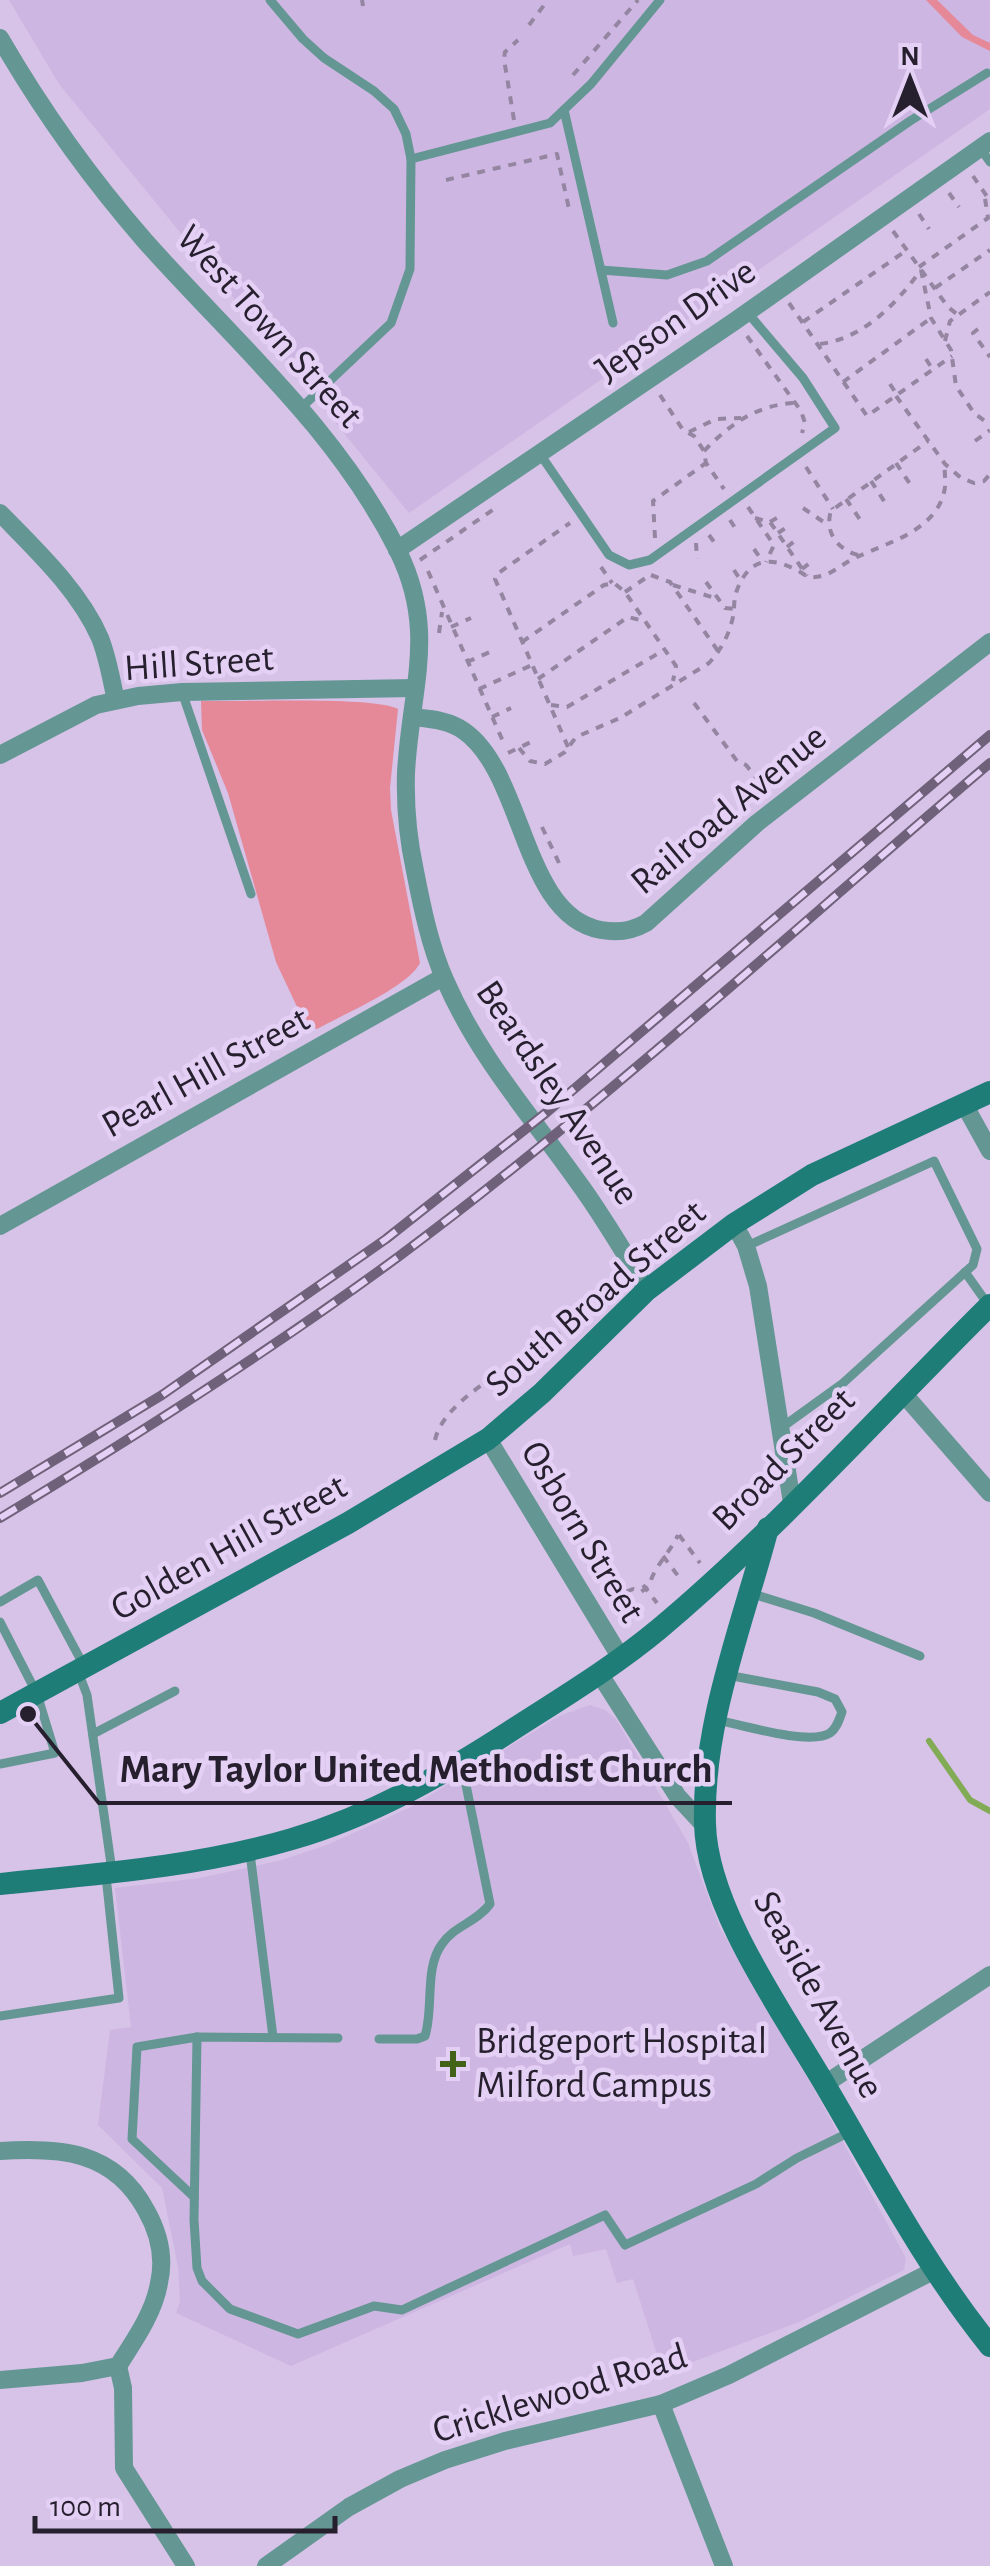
<svg xmlns="http://www.w3.org/2000/svg" width="990" height="2566" font-family="'Alegreya Sans',sans-serif">
  <style>
    .built { fill: #ceb6e2 }
    .green { fill: #e58897 }
    .lines { fill: none; stroke-linecap: round; stroke-linejoin: round }
    .stream { stroke: #82ab55; stroke-width: 6 }
    .path { stroke: #9485a1; stroke-width: 4; stroke-dasharray: 8 8; stroke-linecap: butt }
    .service { stroke: #649793; stroke-width: 9 }
    .minor { stroke: #649793; stroke-width: 18 }
    .secondary { stroke: #1f7d78; stroke-width: 22 }
    .rail-casing { stroke: #6e6179; stroke-width: 10 }
    .rail { stroke: #e4cff5; stroke-width: 6; stroke-dasharray: 19; stroke-linecap: butt }
    .poi-dot { fill: #436318; stroke: #e4cff5; stroke-width: 4 }
    .labels { text-anchor: middle; dominant-baseline: central; stroke-width: 9; stroke-linejoin: round; paint-order: stroke }
    .street-label { font-size: 38px; fill: #261f2d; stroke: #e4cff5 }
    .poi-label { font-size: 38px; fill: #261f2d; stroke: #e4cff5; text-anchor: start }
    .leader { fill: none; stroke: #261f2d; stroke-width: 4 }
    .callout-dot { fill: #261f2d; stroke: #e4cff5; stroke-width: 4 }
    .callout-label { font-size: 40px; text-anchor: middle; font-weight: bold; fill: #261f2d; stroke: #e4cff5; stroke-width: 9; stroke-linejoin: round; paint-order: stroke }
  </style>
  <rect width="100%" height="100%" fill="#d7c2e8"/>
  <g class="built">
    <polygon points="9,0 990,0 990,109 409,513 59,84"/>
    <polygon points="590,1705 605,1710 616,1719 688,1843 720,1928 819,2098 906,2258 904,2270 799,2322 663,2373 633,2279 617,2283 606,2249 573,2256 570,2244 291,2366 176,2313 180,2301 178,2267 162,2188 98,2125 110,2030 131,2027 115,1888 200,1878 278,1861 327,1845 411,1807 559,1716"/>
  </g>
  <g class="green">
    <polygon points="926,0 937,0 973,35 990,43 990,51 962,37"/>
    <path d="M201 701C237 702 375 696 398 709L390 788 391 810 420 963C408 987 342 1015 317 1029L306 1026 276 962 228 793 202 730Z"/>
  </g>
  <g class="lines">
    <polyline class="stream" points="929,1741 970,1800 990,1811"/>
    <g class="path">
      <polyline points="362,0 363,6"/>
      <polyline points="529,25 548,0"/>
      <polyline points="573,75 638,0"/>
      <polyline points="514,120 504,59 505,52 518,40"/>
      <polyline points="973,176 990,201"/>
      <polyline points="446,180 557,154 569,209"/>
      <polyline points="949,193 959,207"/>
      <polyline points="919,214 929,229"/>
      <polyline points="893,231 948,307 958,315"/>
      <polyline points="919,267 988,218 984,192"/>
      <polyline points="921,270 931,318 951,350 956,386 974,413 990,425"/>
      <polyline points="935,288 990,250"/>
      <polyline points="789,303 867,416 952,356"/>
      <polyline points="803,322 907,250"/>
      <polyline points="978,329 973,333 990,357"/>
      <polyline points="747,336 801,411 805,423 802,433"/>
      <polyline points="945,341 950,321 990,292"/>
      <path d="M820 344C864 338 895 305 921 270"/>
      <polyline points="926,359 933,370"/>
      <polyline points="843,382 931,318"/>
      <polyline points="890,384 897,395"/>
      <polyline points="660,395 683,430 694,436 704,451 706,463 724,489"/>
      <polyline points="896,396 945,464 961,478 974,483 984,481 990,474"/>
      <polyline points="689,432 716,419 741,418"/>
      <polyline points="975,441 990,430"/>
      <path d="M704 451C729 425 756 405 794 403"/>
      <polyline points="896,463 912,487"/>
      <polyline points="806,467 833,509"/>
      <polyline points="871,481 886,504"/>
      <polyline points="846,499 861,521"/>
      <polyline points="748,507 774,545 766,562"/>
      <polyline points="803,508 828,525"/>
      <polyline points="755,518 770,522 807,576"/>
      <polyline points="730,520 737,531"/>
      <polyline points="770,522 780,516"/>
      <polyline points="778,533 787,527"/>
      <polyline points="709,535 717,546"/>
      <polyline points="655,538 653,501 706,463"/>
      <polyline points="696,543 697,559"/>
      <polyline points="787,547 796,540"/>
      <polyline points="754,549 763,562"/>
      <path d="M858 555C838 550 824 532 831 511L928 441"/>
      <polyline points="420,560 494,509"/>
      <polyline points="601,567 612,583"/>
      <polyline points="802,569 811,562"/>
      <polyline points="734,570 741,581"/>
      <polyline points="428,571 505,746"/>
      <polyline points="651,575 670,582 718,651"/>
      <polyline points="706,582 725,608 734,609"/>
      <polyline points="673,585 718,599"/>
      <polyline points="625,592 650,575"/>
      <polyline points="451,627 471,618"/>
      <polyline points="439,633 442,612"/>
      <polyline points="522,642 604,585 614,583 625,592 676,666 673,681"/>
      <polyline points="467,662 490,652"/>
      <polyline points="538,679 628,617 644,621"/>
      <polyline points="479,689 532,665"/>
      <polyline points="694,703 737,761 746,765 767,791"/>
      <polyline points="551,705 567,707 664,650"/>
      <polyline points="492,717 511,708"/>
      <polyline points="810,728 825,748"/>
      <polyline points="568,747 495,579 497,574 570,523"/>
      <path d="M519 748 530 761 545 764 565 752 576 737 620 718 709 663C720 651 728 637 732 621 735 611 733 600 737 590 752 550 781 559 808 577 829 579 839 565 857 557 889 542 939 530 945 487 946 480 944 472 945 464"/>
      <polyline points="508,753 531,742"/>
      <polyline points="542,827 559,863"/>
      <path d="M435 1440C444 1400 510 1368 542 1347 558 1336 575 1312 595 1313"/>
      <polyline points="679,1535 700,1563"/>
      <polyline points="663,1556 682,1581"/>
      <polyline points="643,1585 657,1603"/>
      <path d="M612 1598 633 1589 641 1592 650 1585C651 1571 671 1551 678 1535"/>
      <polyline points="613,1600 631,1624"/>
    </g>
    <g class="service">
      <polyline points="270,0 303,39 324,58 374,91 394,109 406,134 411,159 410,269 391,323 301,408"/>
      <polyline points="564,110 613,323"/>
      <polyline points="980,148 990,162"/>
      <polyline points="411,159 550,123 591,84 660,0"/>
      <polyline points="601,270 667,275 707,261 910,121 987,73"/>
      <polyline points="540,454 609,555 629,565 650,560 835,428 803,378 747,312"/>
      <polyline points="182,692 251,894"/>
      <polyline points="747,1246 934,1161 977,1249 973,1265 842,1384 781,1428"/>
      <polyline points="965,1272 989,1306"/>
      <polyline points="753,1594 814,1613 920,1656"/>
      <polyline points="0,1602 38,1580 84,1666"/>
      <polyline points="0,1622 37,1694 55,1753 0,1764"/>
      <polyline points="79,1674 87,1695 112,1871"/>
      <path d="M717 1720C742 1725 810 1746 830 1733 837 1728 839 1720 842 1712L835 1699 818 1692 727 1675"/>
      <polyline points="93,1734 175,1691"/>
      <polyline points="250,1853 273,2037"/>
      <polyline points="0,2016 119,1998 106,1876"/>
      <polyline points="197,2037 194,2220 197,2268 202,2281 230,2309 298,2334 374,2306 402,2310 605,2215 625,2245 756,2184 797,2158 850,2132"/>
      <path d="M379 2039H417L425 2036C434 2008 424 1968 442 1944 454 1926 477 1922 490 1904L462 1765"/>
      <polyline points="194,2197 132,2139 137,2047 197,2037 338,2038"/>
    </g>
    <g class="minor">
      <path d="M0 38C41 109 91 179 145 241 234 341 337 429 398 551 438 632 410 690 406 773 405 806 408 839 415 871 422 907 430 946 445 980 479 1058 530 1114 578 1182 603 1216 625 1254 647 1290"/>
      <path d="M0 513C36 550 79 590 100 638 108 658 111 679 116 700"/>
      <polyline points="397,550 735,321 990,141"/>
      <path d="M412 717C430 719 449 720 464 731 525 774 522 916 601 930 617 933 632 931 646 923L757 823 990 642"/>
      <polyline points="0,755 96,705 138,696 182,692 415,688"/>
      <polyline points="964,1104 990,1151"/>
      <polyline points="734,1224 746,1246 758,1286 792,1503"/>
      <polyline points="0,1226 443,977"/>
      <polyline points="902,1392 990,1493"/>
      <polyline points="488,1439 621,1658"/>
      <polyline points="599,1673 678,1797 705,1826"/>
      <polyline points="825,2084 990,1975"/>
      <path d="M0 2151C61 2147 114 2151 146 2210 159 2233 165 2257 159 2283 154 2313 134 2341 118 2366"/>
      <polyline points="118,2366 123,2388 124,2468 186,2566"/>
      <polyline points="0,2380 82,2373 118,2366"/>
      <polyline points="661,2404 724,2566"/>
      <polyline points="266,2566 349,2507 400,2479 445,2460 505,2441 661,2404 729,2375 935,2270"/>
    </g>
    <g class="secondary">
      <path d="M768 1528C743 1623 702 1724 705 1824 707 1909 786 2017 828 2090 879 2177 927 2268 990 2346"/>
      <polyline points="0,1713 348,1523 488,1439 542,1393 647,1290 734,1224 812,1175 990,1092"/>
      <path d="M0 1884C98 1874 197 1867 292 1839 371 1816 441 1776 509 1732 560 1699 612 1668 659 1629 777 1530 881 1413 990 1305"/>
    </g>
    <defs>
      <g id="rail">
        <polyline points="0,1493 162,1395 386,1239 547,1112 990,735"/>
        <path d="M0 1518C136 1436 270 1351 398 1257 603 1105 795 928 990 763"/>
      </g>
    </defs>
    <use href="#rail" class="rail-casing"/>
    <use href="#rail" class="rail"/>
  </g>
  <path class="poi-dot" d="M448 2049h10v10h10v10h-10v10h-10v-10h-10v-10h10z"/>
  <g class="labels">
    <g class="street-label">
      <text transform="translate(676 321) rotate(-35)">Jepson Drive</text>
      <text transform="translate(269 327) rotate(48)">West Town Street</text>
      <text transform="translate(199 664) rotate(-4)">Hill Street</text>
      <text transform="translate(729 810) rotate(-40)">Railroad Avenue</text>
      <text transform="translate(206 1073) rotate(-29)">Pearl Hill Street</text>
      <text transform="translate(557 1093) rotate(56)">Beardsley Avenue</text>
      <text transform="translate(596 1299) rotate(-41)">South Broad Street</text>
      <text transform="translate(784 1460) rotate(-45)">Broad Street</text>
      <text transform="translate(582 1532) rotate(59)">Osborn Street</text>
      <text transform="translate(229 1548) rotate(-29)">Golden Hill Street</text>
      <text transform="translate(818 1995) rotate(61)">Seaside Avenue</text>
      <text transform="translate(560 2394) rotate(-17)">Cricklewood Road</text>
    </g>
    <g class="poi-label">
      <text x="476" y="2042">Bridgeport Hospital<tspan x="476" dy="44">Milford Campus</tspan></text>
    </g>
  </g>
  <path class="leader" d="M28 1714L99 1803H732"/>
  <circle class="callout-dot" cx="28" cy="1714" r="10"/>
  <g class="callout-label">
    <text x="416" y="1782">Mary Taylor United Methodist Church</text>
  </g>
  <g transform="translate(910 80)" stroke="#e4cff5" stroke-width="8" paint-order="stroke">
  <path d="M0-8L18 38L0 25L-18 38Z" fill="#261f2d"/>
  <text y="-15" font-size="28" font-weight="bold" text-anchor="middle" fill="#261f2d">N</text>
  </g>
  <path d="M35 2516v15h300v-15" fill="none" stroke="#261f2d" stroke-width="5"/>
  <text x="50" y="2516" font-size="30" fill="#261f2d" stroke="#e4cff5" stroke-width="8" paint-order="stroke">100 m</text>
</svg>
